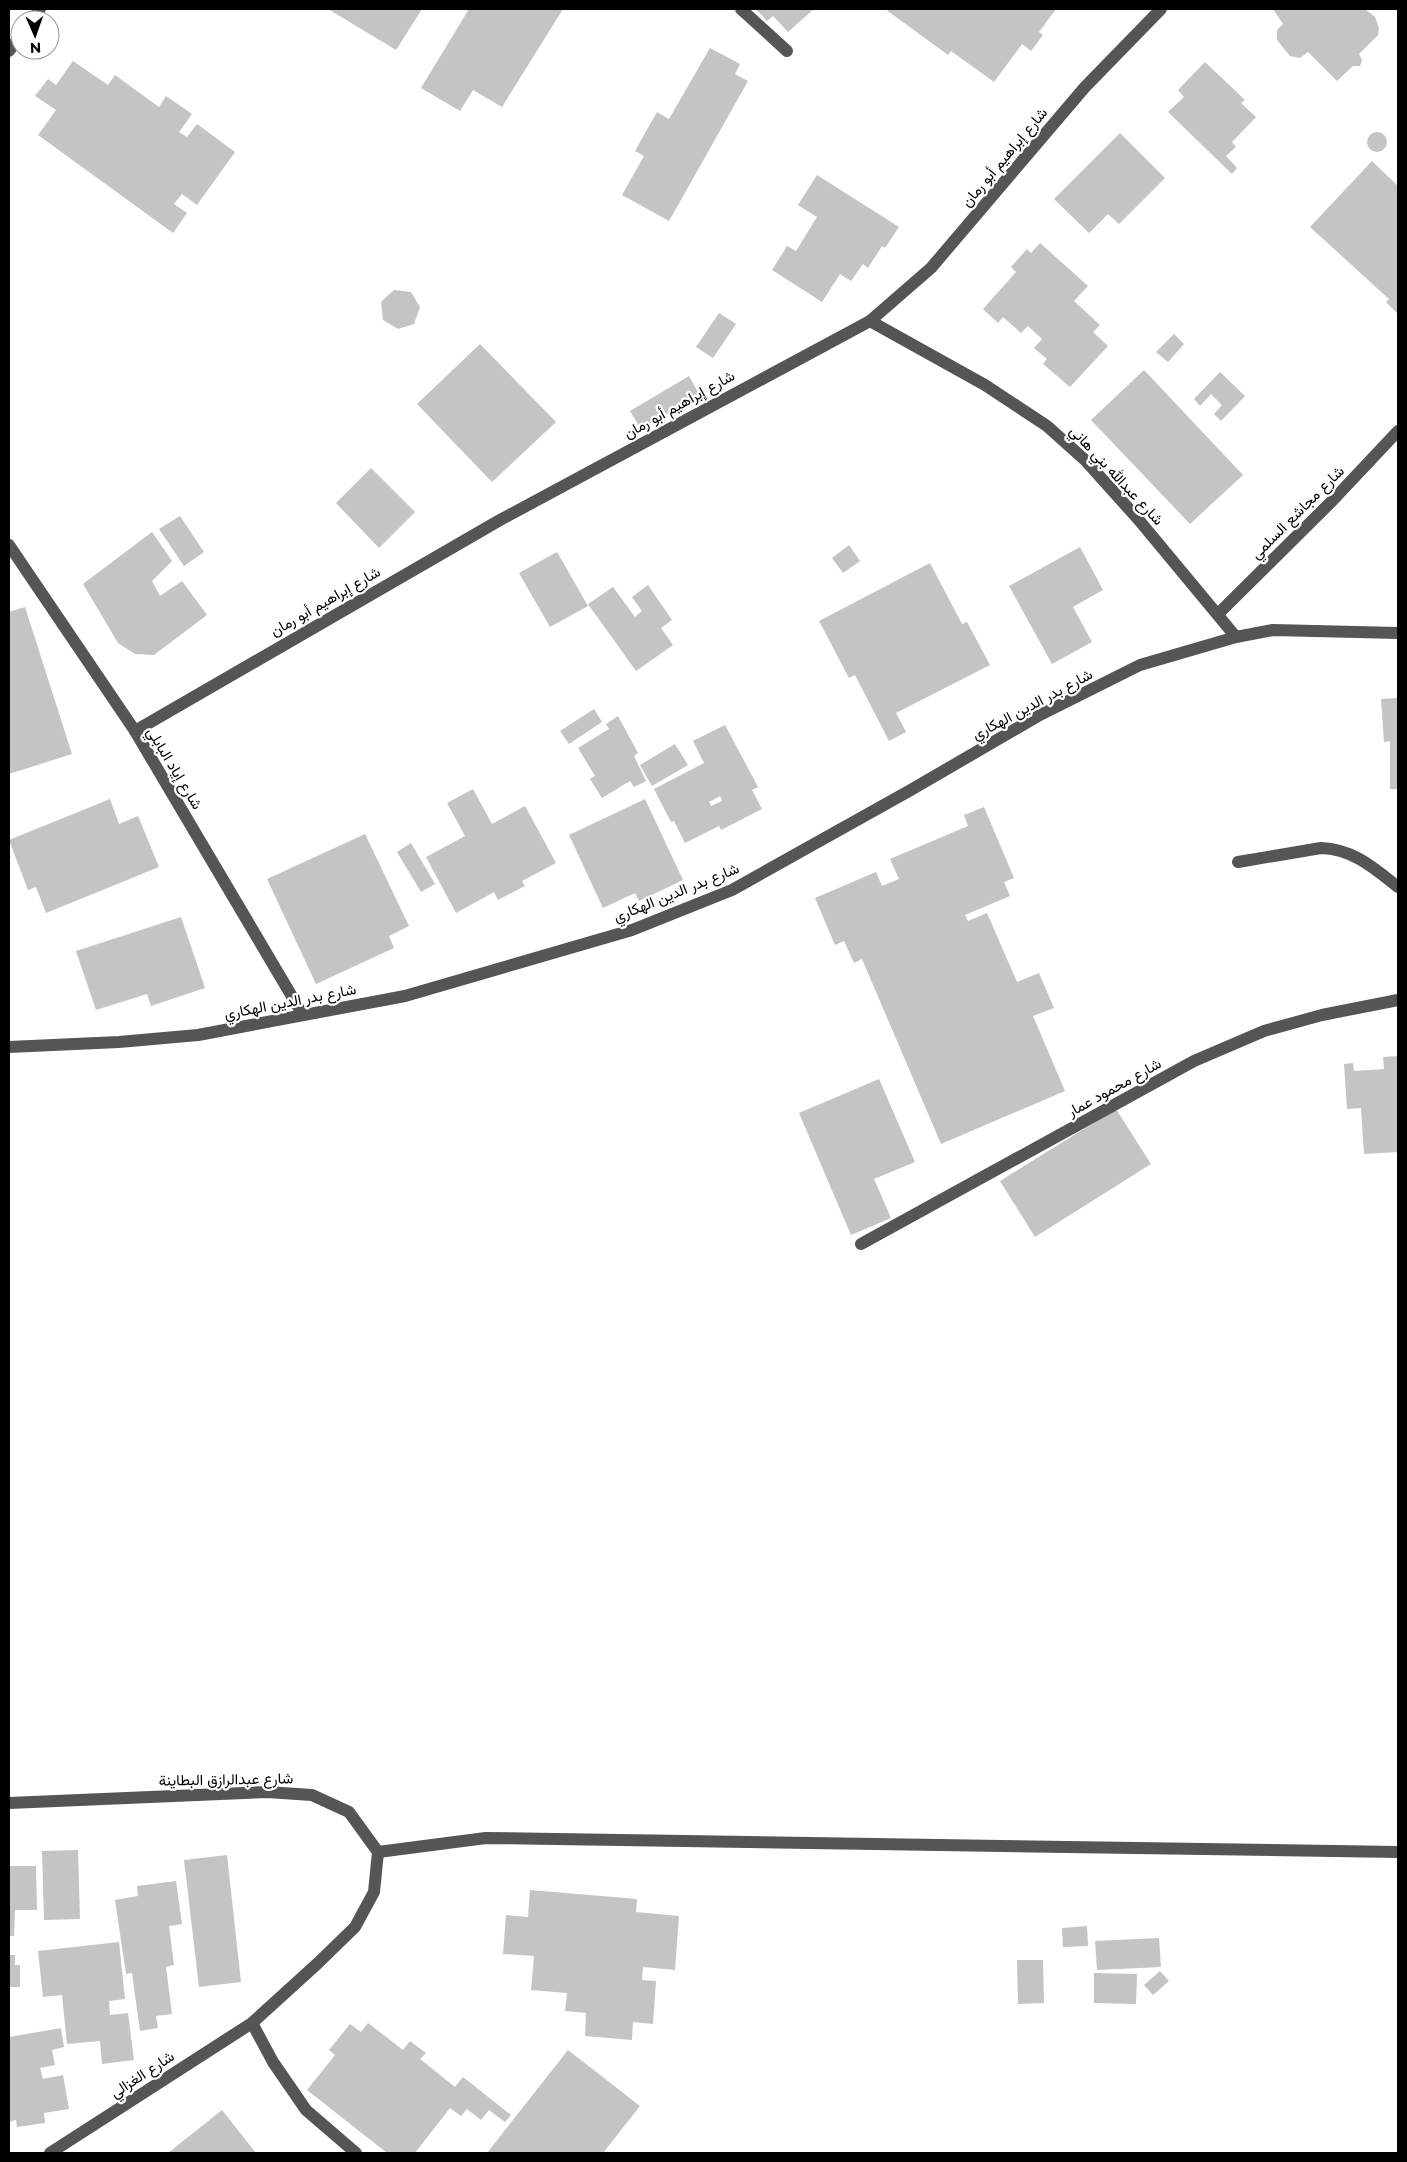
<svg xmlns="http://www.w3.org/2000/svg" width="1407" height="2162" font-family="Montserrat,Vazirmatn,sans-serif">
  <style>
    .building { fill: #c4c4c4; fill-rule: evenodd }
    .lines { fill: none; stroke-linecap: round; stroke-linejoin: round }
    .minor { stroke: #555; stroke-width: 12 }
    .labels { text-anchor: middle; dominant-baseline: central; stroke-width: 4.5; stroke-linejoin: round; paint-order: stroke }
    .street-label { font-size: 15px; fill: #000; stroke: #fff }
  </style>
  <rect width="100%" height="100%" fill="#fff"/>
  <g class="building">
    <polygon points="328,9 422,9 396,50"/>
    <polygon points="469,9 563,9 502,107 473,90 460,111 421,88"/>
    <polygon points="756,9 814,9 788,32 773,16 767,21"/>
    <polygon points="885,9 1056,9 1039,32 1043,35 1031,51 1022,44 994,82 951,51 948,55"/>
    <polygon points="1273,9 1365,9 1375,17 1379,28 1378,35 1359,54 1362,60 1360,66 1353,66 1337,81 1308,52 1300,58 1290,56 1285,50 1277,40 1277,30 1283,24"/>
    <polygon points="710,48 740,64 735,74 748,81 669,221 622,195 644,156 635,151 657,112 669,119"/>
    <polygon points="73,61 108,85 115,75 159,107 166,96 192,114 179,132 187,137 197,124 235,152 197,205 182,194 174,204 187,213 173,233 38,135 56,110 35,96 48,79 56,85"/>
    <polygon points="1205,62 1245,100 1241,103 1256,117 1232,142 1236,147 1226,156 1237,168 1232,174 1168,112 1184,97 1178,90"/>
    <circle cx="1377" cy="142" r="10"/>
    <polygon points="1120,133 1165,178 1119,224 1108,214 1089,233 1054,199"/>
    <polygon points="1372,161 1398,186 1398,314 1386,302 1389,299 1310,227"/>
    <polygon points="817,175 899,227 885,248 882,246 868,268 863,264 851,281 840,274 822,302 772,270 787,246 796,251 817,217 798,205"/>
    <polygon points="1040,243 1088,286 1074,301 1100,325 1093,332 1108,346 1070,387 1043,364 1047,359 1034,348 1042,339 1028,326 1021,333 1003,317 998,323 983,309 1016,272 1011,267 1027,249 1031,253"/>
    <polygon points="394,290 411,292 420,307 414,324 398,329 383,320 381,302"/>
    <polygon points="719,313 736,324 713,358 696,347"/>
    <polygon points="1174,334 1184,344 1168,362 1156,352"/>
    <polygon points="480,344 556,422 492,482 417,404"/>
    <polygon points="1144,370 1243,475 1190,524 1091,420"/>
    <polygon points="1220,372 1245,396 1221,421 1214,414 1222,405 1211,394 1200,406 1194,399"/>
    <polygon points="689,376 699,394 641,429 630,411"/>
    <polygon points="371,468 415,512 379,548 336,503"/>
    <polygon points="180,516 204,552 184,566 159,529"/>
    <polygon points="152,532 172,561 152,581 160,596 182,581 207,615 154,655 135,654 118,643 83,584"/>
    <polygon points="849,545 860,561 843,573 832,558"/>
    <polygon points="1080,547 1103,590 1073,607 1092,642 1052,664 1009,586"/>
    <polygon points="557,552 588,606 550,627 519,573"/>
    <polygon points="930,563 962,624 967,622 990,665 896,713 906,732 889,741 855,675 849,678 819,621"/>
    <polygon points="648,585 672,620 661,628 673,645 636,671 588,604 613,587 635,617 642,611 632,597"/>
    <polygon points="25,607 72,754 9,774 9,612"/>
    <polygon points="1398,698 1398,789 1390,789 1390,741 1384,742 1381,699"/>
    <polygon points="594,709 602,722 569,744 560,731"/>
    <polygon points="618,716 638,753 634,756 646,781 634,787 630,781 602,798 590,779 595,776 578,748 609,729 606,724"/>
    <path d="M725 725 758 787 752 790 762 809 721 830 719 826 685 843 674 821 671 822 654 789 704 763 693 741ZM720 796 722 801 711 806 709 802Z"/>
    <polygon points="675,744 688,765 652,786 640,765"/>
    <polygon points="473,789 492,824 525,806 556,863 522,881 525,886 498,900 494,892 456,913 426,857 465,836 447,803"/>
    <polygon points="110,799 119,824 138,816 159,867 46,913 36,887 28,890 9,840"/>
    <polygon points="645,799 683,880 639,901 635,893 603,908 569,835"/>
    <polygon points="984,807 1014,878 1004,882 1010,896 965,915 968,921 987,913 1017,982 1039,973 1054,1008 1033,1016 1065,1091 941,1144 862,959 854,963 844,941 835,945 815,898 876,872 882,886 899,879 890,859 968,826 964,815"/>
    <polygon points="365,834 409,926 389,936 394,948 316,984 267,879"/>
    <polygon points="411,843 435,884 421,892 397,852"/>
    <polygon points="181,917 205,988 151,1006 147,994 96,1010 76,951"/>
    <polygon points="1398,1056 1398,1152 1364,1154 1361,1108 1347,1109 1344,1064 1353,1063 1354,1071 1384,1069 1383,1057"/>
    <polygon points="879,1079 915,1162 874,1179 891,1218 851,1235 799,1113"/>
    <polygon points="1116,1109 1151,1164 1035,1237 1000,1181"/>
    <polygon points="78,1850 80,1919 44,1920 42,1851"/>
    <polygon points="227,1855 241,1982 199,1987 184,1860"/>
    <polygon points="9,1866 36,1866 37,1910 15,1910 14,1936 9,1936"/>
    <polygon points="176,1881 182,1924 169,1926 174,1965 166,1967 172,2014 156,2016 158,2028 140,2031 132,1973 126,1974 115,1900 138,1896 137,1886"/>
    <polygon points="530,1890 637,1899 636,1912 679,1916 675,1970 643,1967 642,1980 656,1981 653,2024 633,2022 632,2040 585,2036 586,2013 565,2011 567,1993 531,1990 534,1956 503,1954 506,1915 528,1917"/>
    <polygon points="1087,1926 1088,1946 1063,1947 1062,1928"/>
    <polygon points="1159,1938 1161,1967 1097,1970 1095,1941"/>
    <polygon points="119,1942 125,1999 109,2001 110,2015 128,2013 134,2060 102,2064 100,2041 67,2044 62,1995 43,1997 38,1951"/>
    <polygon points="9,1955 15,1955 15,1965 20,1965 20,1987 9,1987"/>
    <polygon points="1017,1960 1043,1960 1044,2003 1018,2004"/>
    <polygon points="1160,1971 1169,1981 1153,1995 1144,1985"/>
    <polygon points="1094,1973 1137,1974 1136,2004 1094,2003"/>
    <polygon points="368,2023 403,2050 410,2041 426,2053 420,2059 455,2087 463,2077 511,2115 505,2122 489,2110 481,2120 467,2109 461,2116 450,2108 415,2153 387,2153 307,2090 335,2055 329,2050 350,2024 361,2032"/>
    <polygon points="61,2028 64,2047 52,2050 55,2065 40,2068 43,2079 63,2075 69,2109 44,2113 45,2123 17,2127 16,2120 9,2122 9,2037"/>
    <polygon points="568,2050 640,2106 603,2153 487,2153"/>
    <polygon points="222,2110 256,2153 168,2153"/>
  </g>
  <g class="lines">
    <g class="minor">
      <polyline points="741,9 787,51"/>
      <polyline points="32,20 40,9"/>
      <polyline points="9,51 20,36"/>
      <polyline points="870,321 985,385 1047,426 1085,460 1138,519 1236,637"/>
      <polyline points="9,545 135,731 303,1015"/>
      <polyline points="1218,614 1333,500 1398,431"/>
      <polyline points="135,731 500,520 870,321 931,268 1085,87 1161,9"/>
      <path d="M1238 862 1321 848C1353 849 1374 868 1398 887"/>
      <polyline points="9,1047 119,1042 198,1035 405,996 632,930 732,890 909,791 1038,716 1140,665 1236,637 1273,630 1398,633"/>
      <polyline points="861,1244 1194,1061 1264,1031 1322,1015 1398,1000"/>
      <polyline points="9,1803 267,1792 312,1795 349,1812 378,1852 374,1892 355,1927 318,1963 252,2023 50,2153"/>
      <polyline points="378,1852 486,1838 1398,1852"/>
      <polyline points="252,2023 273,2062 306,2110 356,2153"/>
    </g>
  </g>
  <g class="labels">
    <g class="street-label">
      <text transform="translate(1004 157) rotate(-50)">شارع إبراهيم أبو رمان</text>
      <text transform="translate(679 404) rotate(-29)">شارع إبراهيم أبو رمان</text>
      <text transform="translate(1117 475) rotate(47)">شارع عبدالله بني هاني</text>
      <text transform="translate(1297 512) rotate(-45)">شارع مجاشع السلمي</text>
      <text transform="translate(325 601) rotate(-30)">شارع إبراهيم أبو رمان</text>
      <text transform="translate(1032 704) rotate(-28)">شارع بدر الدين الهكاري</text>
      <text transform="translate(175 768) rotate(59)">شارع إياد البابلي</text>
      <text transform="translate(676 892) rotate(-22)">شارع بدر الدين الهكاري</text>
      <text transform="translate(290 1001) rotate(-11)">شارع بدر الدين الهكاري</text>
      <text transform="translate(1114 1087) rotate(-29)">شارع محمود عمار</text>
      <text transform="translate(226 1779) rotate(-1)">شارع عبدالرازق البطاينة</text>
      <text transform="translate(142 2074) rotate(-33)">شارع الغزالي</text>
    </g>
  </g>
  <rect width="1407" height="2162" fill="none" stroke="#000000" stroke-width="20"/>
  <g transform="translate(35 35) rotate(178)"><circle r="24" fill="#ffffff" stroke="#999999"/>
  <path d="M0-4L9 19L0 12L-9 19Z" fill="#000000"/>
  <text y="-8" font-size="14" font-weight="bold" text-anchor="middle" fill="#000000">N</text>
  </g>
</svg>
